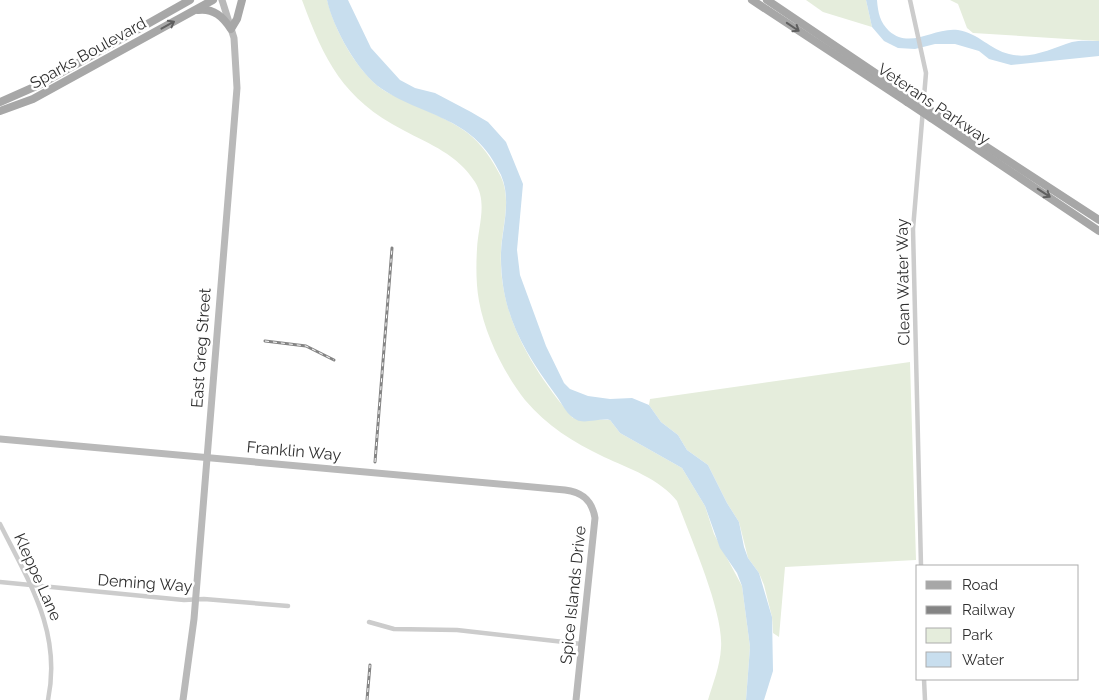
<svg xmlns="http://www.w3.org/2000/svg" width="1099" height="700" font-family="Raleway,sans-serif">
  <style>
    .green { fill: #e5eddc }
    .water { fill: #c8deee }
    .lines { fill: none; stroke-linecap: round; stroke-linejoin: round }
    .street { stroke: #ccc; stroke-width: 4.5 }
    .secondary { stroke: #b9b9b9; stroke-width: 7 }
    .primary { stroke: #a7a7a7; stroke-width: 8 }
    .rail-casing { stroke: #848484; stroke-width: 3 }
    .rail { stroke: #fff; stroke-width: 1; stroke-dasharray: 4; stroke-linecap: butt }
    .primary-bridge { stroke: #a7a7a7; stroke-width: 8 }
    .oneway { stroke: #5f5f5f }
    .labels { text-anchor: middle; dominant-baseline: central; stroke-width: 5; stroke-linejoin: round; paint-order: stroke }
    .street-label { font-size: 16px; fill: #2f2f2f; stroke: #fff }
  </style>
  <rect width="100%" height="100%" fill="#fff"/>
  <g class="green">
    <path d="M302 0H327C335 31 354 66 379 87 389 95 402 98 413 104 454 124 476 129 499 173 513 198 502 225 501 251 498 315 533 371 573 418L610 420 620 433 682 468 705 506 714 534 742 586 750 647 746 700H708C713 683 720 666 721 648 724 612 690 537 677 501 660 479 628 468 604 457 573 442 547 426 525 400 504 373 485 335 479 301 476 285 476 265 477 249 478 226 488 203 475 182 457 154 431 145 403 130 343 99 324 60 302 0Z"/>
    <polygon points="806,0 866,0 872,27 823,12"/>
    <polygon points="950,0 1099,0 1099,41 973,33 967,28 958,4"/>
    <polygon points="910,362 916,560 785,567 779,637 773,633 772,617 764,585 759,573 748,558 739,522 727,503 708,465 687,450 678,435 661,422 649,405 650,399"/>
  </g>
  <g class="water">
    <path d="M327 0H348L371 48 400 80 415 88 435 93 471 112 488 122 506 142 523 184 517 250 520 275 546 346 564 383 570 389 588 396 610 399 632 398 649 405 661 422 678 435 687 450 708 465 727 503 739 522 744 547 748 558 759 573 772 617 773 671 764 700H746L750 647 742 586 737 573 720 548 705 506 682 468 620 433 610 420C600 418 584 424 577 420 567 416 562 403 555 394 522 349 500 311 501 253 502 227 512 201 501 175 474 116 428 119 382 89 358 73 333 28 327 0Z"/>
    <path d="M866 0H877C878 13 880 22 889 31 911 50 933 27 958 30 978 33 991 50 1009 54 1031 60 1052 48 1072 42 1080 40 1091 41 1099 41V56L1011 65 989 59 979 51 955 44H935L915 49 898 48 884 41 872 27Z"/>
  </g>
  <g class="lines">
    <g class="street">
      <polyline points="910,0 926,73 913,229 921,566"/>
      <path d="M0 524C29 582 62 632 48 700"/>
      <polyline points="0,582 184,600 204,599 288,606"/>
      <polyline points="369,622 394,629 457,630 582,644"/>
      <polyline points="924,679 925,700"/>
    </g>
    <g class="secondary">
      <path d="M0 439 565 490C582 492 592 500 595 518L576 700"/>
      <polyline points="183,700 194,619 237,88 234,38 222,0"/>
    </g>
    <g class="primary">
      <polyline points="752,0 907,102"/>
      <polyline points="767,0 908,95"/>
      <path d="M198 10C214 8 223 17 231 29L237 19 242 0"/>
      <polyline points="0,102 41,84 190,0"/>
      <polyline points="0,111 33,99 213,0"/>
      <polyline points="933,112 1099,220"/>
      <polyline points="931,118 1099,231"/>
    </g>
    <defs>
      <g id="rail">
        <polyline points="265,341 306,346 334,360"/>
        <polyline points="375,462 392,248"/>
        <polyline points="367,700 370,665"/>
      </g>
    </defs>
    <use href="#rail" class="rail-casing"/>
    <use href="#rail" class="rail"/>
    <g class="primary-bridge">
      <polyline points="908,95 933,112"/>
      <polyline points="907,102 931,118"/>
    </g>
  </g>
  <defs><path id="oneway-shaft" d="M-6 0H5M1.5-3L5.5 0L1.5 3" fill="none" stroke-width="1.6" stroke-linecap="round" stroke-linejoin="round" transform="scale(1.25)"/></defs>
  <g class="oneway">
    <use href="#oneway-shaft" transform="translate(168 25) rotate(-29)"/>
    <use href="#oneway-shaft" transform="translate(793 27) rotate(34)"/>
    <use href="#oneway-shaft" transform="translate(1044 193) rotate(33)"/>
  </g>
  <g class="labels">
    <g class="street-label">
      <text transform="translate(88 53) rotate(-29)">Sparks Boulevard</text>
      <text transform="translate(934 104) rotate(34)">Veterans Parkway</text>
      <text transform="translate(903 282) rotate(-91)">Clean Water Way</text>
      <text transform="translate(201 348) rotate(-86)">East Greg Street</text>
      <text transform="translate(294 451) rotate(5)">Franklin Way</text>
      <text transform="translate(38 577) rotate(66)">Kleppe Lane</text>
      <text transform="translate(145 583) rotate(4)">Deming Way</text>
      <text transform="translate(573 595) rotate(-84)">Spice Islands Drive</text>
    </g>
  </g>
  <rect x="916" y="565" width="162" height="115" fill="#ffffff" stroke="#acacac"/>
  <rect x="926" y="581" width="25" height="8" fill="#a7a7a7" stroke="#acacac"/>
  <text x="962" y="590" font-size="15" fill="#2f2f2f">Road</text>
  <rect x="926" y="606" width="25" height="8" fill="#848484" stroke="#acacac"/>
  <text x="962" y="615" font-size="15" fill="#2f2f2f">Railway</text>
  <rect x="926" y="628" width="25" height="15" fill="#e5eddc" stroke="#acacac"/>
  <text x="962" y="640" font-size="15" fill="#2f2f2f">Park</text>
  <rect x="926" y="652" width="25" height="15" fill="#c8deee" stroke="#acacac"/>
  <text x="962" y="665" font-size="15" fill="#2f2f2f">Water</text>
</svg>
